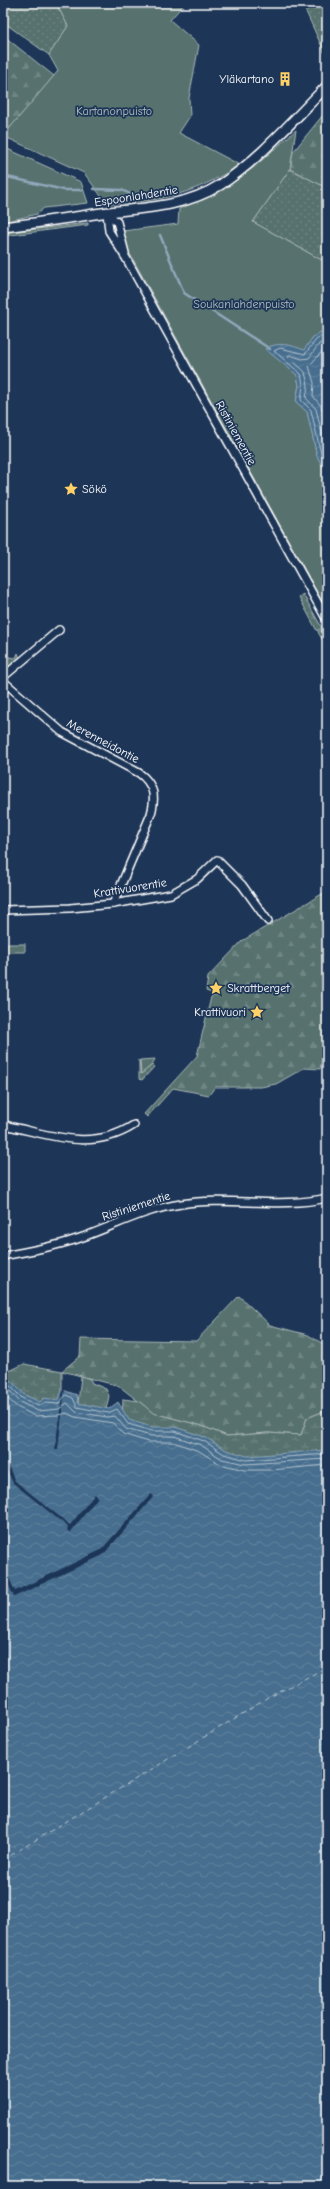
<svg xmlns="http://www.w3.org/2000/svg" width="330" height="2189" font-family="'Comic Neue',sans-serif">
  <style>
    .grass { fill: url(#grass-dots); stroke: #aab8b6 }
    .forest { fill: url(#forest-firs); stroke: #aab8b6 }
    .wetland { fill: url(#wetland-marsh); stroke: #aab8b6 }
    .park { fill: #56716e; stroke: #aab8b6 }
    .water { fill: url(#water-waves); stroke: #90a8bb }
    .pier { fill: #1d3557 }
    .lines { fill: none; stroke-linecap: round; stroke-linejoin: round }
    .shore { stroke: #b5c5d2; stroke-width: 1 }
    .stream { stroke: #90a8bb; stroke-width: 2.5 }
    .ferry { stroke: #b5c5d2; stroke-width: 1; stroke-dasharray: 5 4; stroke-linecap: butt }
    .minor-casing { stroke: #fff; stroke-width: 10 }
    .tertiary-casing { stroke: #fff; stroke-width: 12 }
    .minor { stroke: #1d3557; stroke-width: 7 }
    .tertiary { stroke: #1d3557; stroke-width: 9 }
    .labels { text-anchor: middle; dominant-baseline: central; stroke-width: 3.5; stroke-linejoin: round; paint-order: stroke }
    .poi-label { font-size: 12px; fill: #fff; stroke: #1d3557; text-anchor: end }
    .park-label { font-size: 12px; fill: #b3bfbe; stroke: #1d3557 }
    .street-label { font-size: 12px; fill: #fff; stroke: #1d3557 }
  </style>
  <defs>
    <pattern id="grass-dots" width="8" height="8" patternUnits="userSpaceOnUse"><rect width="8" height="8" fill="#56716e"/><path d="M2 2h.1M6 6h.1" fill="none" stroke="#6f8684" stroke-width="1.8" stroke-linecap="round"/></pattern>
    <pattern id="forest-firs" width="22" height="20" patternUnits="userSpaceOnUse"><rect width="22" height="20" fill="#56716e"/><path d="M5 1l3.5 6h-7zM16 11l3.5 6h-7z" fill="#6f8684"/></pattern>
    <pattern id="wetland-marsh" width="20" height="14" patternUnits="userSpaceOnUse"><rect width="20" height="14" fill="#56716e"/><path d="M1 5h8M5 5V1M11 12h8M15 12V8" fill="none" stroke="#6f8684"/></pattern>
    <pattern id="water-waves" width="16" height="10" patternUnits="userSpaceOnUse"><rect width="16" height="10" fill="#466e8e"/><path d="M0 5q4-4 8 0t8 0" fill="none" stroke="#62849f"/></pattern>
  </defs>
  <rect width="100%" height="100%" fill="#1d3557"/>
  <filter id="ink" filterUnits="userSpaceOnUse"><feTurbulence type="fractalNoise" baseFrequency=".025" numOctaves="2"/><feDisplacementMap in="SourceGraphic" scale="8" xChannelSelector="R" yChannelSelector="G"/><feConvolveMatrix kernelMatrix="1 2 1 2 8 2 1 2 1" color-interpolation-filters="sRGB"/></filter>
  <g filter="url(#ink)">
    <g class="grass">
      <polygon points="3,3 56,3 68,26 49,55 3,22"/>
      <polygon points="302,3 327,3 327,58"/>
      <polygon points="290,169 327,188 327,263 253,222"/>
      <polygon points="88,223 88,225 3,236 3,233"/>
      <polygon points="303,594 322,628 317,631 299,597"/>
      <polygon points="322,630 327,638 327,648 318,632"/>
      <polygon points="18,653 20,659 9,668 3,668 3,656 16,658"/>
      <polygon points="139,1060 141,1074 152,1065 154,1067 142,1080 139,1079"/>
    </g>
    <g class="forest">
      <polygon points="3,29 5,37 54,76 3,136"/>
      <polygon points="327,110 327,188 290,169 293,152"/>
      <polygon points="327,891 327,1038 320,1069 304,1068 276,1084 261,1087 215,1087 209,1095 173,1088 147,1117 144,1114 197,1056 212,993 206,991 208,977 242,941"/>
      <polygon points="239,1296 270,1325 308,1335 325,1345 327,1410 307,1418 301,1435 268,1433 227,1436 199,1425 153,1413 119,1386 62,1371 80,1356 81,1339 196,1341"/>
    </g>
    <g class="wetland">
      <polygon points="24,1364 62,1371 62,1390 56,1424 3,1387 3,1374"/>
      <polygon points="81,1376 90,1379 92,1383 106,1389 109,1396 105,1414 77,1413"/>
      <polygon points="123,1399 139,1401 153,1413 199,1425 227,1436 268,1433 301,1435 307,1418 327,1410 327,1469 304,1474 122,1423"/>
    </g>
    <g class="park">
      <path d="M56 3H185L170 20 199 45 189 98 190 116 179 133 240 165C192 195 163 201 107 204L84 173 3 136 58 71 49 55 68 26Z"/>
      <polygon points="296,130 290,169 253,222 327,263 327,328 313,337 295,366 299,385 296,402 307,411 317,456 327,474 327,610 129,252 123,231 178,224 179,209 222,190 253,168"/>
      <polygon points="3,147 81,182 88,203 44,208 37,214 3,222"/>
      <rect x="5" y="944" width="20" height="8"/>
      <polygon points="155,1059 153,1064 141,1074 140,1060"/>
    </g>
    <g class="water">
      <path d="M327 328V474L317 456 307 412 296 402 299 385 297 375 265 349C277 341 292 345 304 350L313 337Z"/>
      <polygon points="8,1378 25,1395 40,1402 44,1398 57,1400 63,1390 77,1395 78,1403 109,1409 118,1402 129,1420 152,1427 175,1427 205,1437 226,1450 247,1456 327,1450 327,2186 3,2186 3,1379"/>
    </g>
    <g class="pier">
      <polygon points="63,1388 65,1388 58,1449 55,1449"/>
      <polygon points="3,1454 15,1481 70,1525 95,1494 98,1497 70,1533 67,1530 68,1527 13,1483 3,1462"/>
      <polygon points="151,1494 154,1496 103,1555 14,1597 3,1573 3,1565 15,1591 101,1550"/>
    </g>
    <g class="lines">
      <g class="shore">
        <polyline points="327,333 316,340 305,354 280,348 274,351 301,374 303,385 301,400 311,410 321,454 327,467"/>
        <polyline points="327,339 319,344 309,358 302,359 290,355 288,356 305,372 308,385 306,398 316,409 327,455"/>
        <polyline points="327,346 309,366 314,383 313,396 321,406 327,431"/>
        <polyline points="3,1382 7,1383 22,1398 38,1406 46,1403 58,1404 66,1395 73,1398 77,1407 108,1413 117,1409 128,1424 152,1431 175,1431 204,1441 224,1454 246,1460 327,1454"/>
        <polyline points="3,1388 11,1392 20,1402 38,1411 59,1409 67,1403 76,1412 107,1417 115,1416 126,1429 151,1436 174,1436 201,1445 222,1459 245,1464 327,1459"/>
        <polyline points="3,1394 17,1407 35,1416 58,1415 66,1413 75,1417 113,1423 123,1434 148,1442 173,1442 199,1451 220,1464 244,1470 271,1470 327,1465"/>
      </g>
      <g class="stream">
        <polyline points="3,176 64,190 82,190"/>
        <polyline points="94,189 122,190 138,198"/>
        <polyline points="160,235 184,293 270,349"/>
      </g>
      <polyline class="ferry" points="3,1860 268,1698 327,1667"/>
      <defs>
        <g id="minor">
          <polyline points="107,213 109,231 126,258 327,620"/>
          <polyline points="107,213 117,222 125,253"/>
          <polyline points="3,677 59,630"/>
          <path d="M3 681 62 732 139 773C154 784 156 797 151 814L113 904"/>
          <polyline points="3,910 70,908 113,904 171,894 197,879 217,860 242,885 268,921"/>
          <path d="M3 1125C50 1134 90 1153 134 1125"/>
          <path d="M3 1256C29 1251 55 1247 80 1238 114 1226 145 1209 181 1204 229 1196 279 1209 327 1198"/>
        </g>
        <path id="tertiary" d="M3 227C38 223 73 217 109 212 147 208 187 206 220 185 260 159 293 120 327 86"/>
      </defs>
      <use href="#minor" class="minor-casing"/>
      <use href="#tertiary" class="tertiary-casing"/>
      <use href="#minor" class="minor"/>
      <use href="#tertiary" class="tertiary"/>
    </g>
  </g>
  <defs>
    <symbol id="building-bare" viewBox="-9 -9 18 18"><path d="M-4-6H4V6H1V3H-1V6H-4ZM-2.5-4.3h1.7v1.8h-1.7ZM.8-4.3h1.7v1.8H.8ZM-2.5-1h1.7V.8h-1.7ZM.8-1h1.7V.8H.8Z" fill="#ffd166" stroke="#1d3557" stroke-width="2.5" paint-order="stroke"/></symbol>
    <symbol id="sight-bare" viewBox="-9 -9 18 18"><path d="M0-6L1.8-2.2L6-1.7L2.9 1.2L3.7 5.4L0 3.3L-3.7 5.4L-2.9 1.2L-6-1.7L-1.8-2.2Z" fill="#ffd166" stroke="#1d3557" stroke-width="2.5" paint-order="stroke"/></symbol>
  </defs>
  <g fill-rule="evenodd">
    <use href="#building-bare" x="275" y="69" width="20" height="20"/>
    <use href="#sight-bare" x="61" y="479" width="20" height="20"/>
    <use href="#sight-bare" x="206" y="978" width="20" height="20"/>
    <use href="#sight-bare" x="247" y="1002" width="20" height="20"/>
  </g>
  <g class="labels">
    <g class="poi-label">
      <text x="274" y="79">Yläkartano</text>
      <text x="82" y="489" text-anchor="start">Sökö</text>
      <text x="227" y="988" text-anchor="start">Skrattberget</text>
      <text x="246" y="1012">Krattivuori</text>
    </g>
    <g class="park-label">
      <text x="114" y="111">Kartanonpuisto</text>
      <text x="244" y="304">Soukanlahdenpuisto</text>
    </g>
    <g class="street-label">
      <text transform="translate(136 196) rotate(-9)">Espoonlahdentie</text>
      <text transform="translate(236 433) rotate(61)">Ristiniementie</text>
      <text transform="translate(103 741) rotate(28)">Merenneidontie</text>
      <text transform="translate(130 888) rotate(-9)">Krattivuorentie</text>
      <text transform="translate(136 1206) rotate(-18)">Ristiniementie</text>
    </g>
  </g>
  <rect width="330" height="2189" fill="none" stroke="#1d3557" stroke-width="16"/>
  <rect x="8" y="8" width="314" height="2173" fill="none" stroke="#fff" stroke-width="1.5" filter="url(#ink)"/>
</svg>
